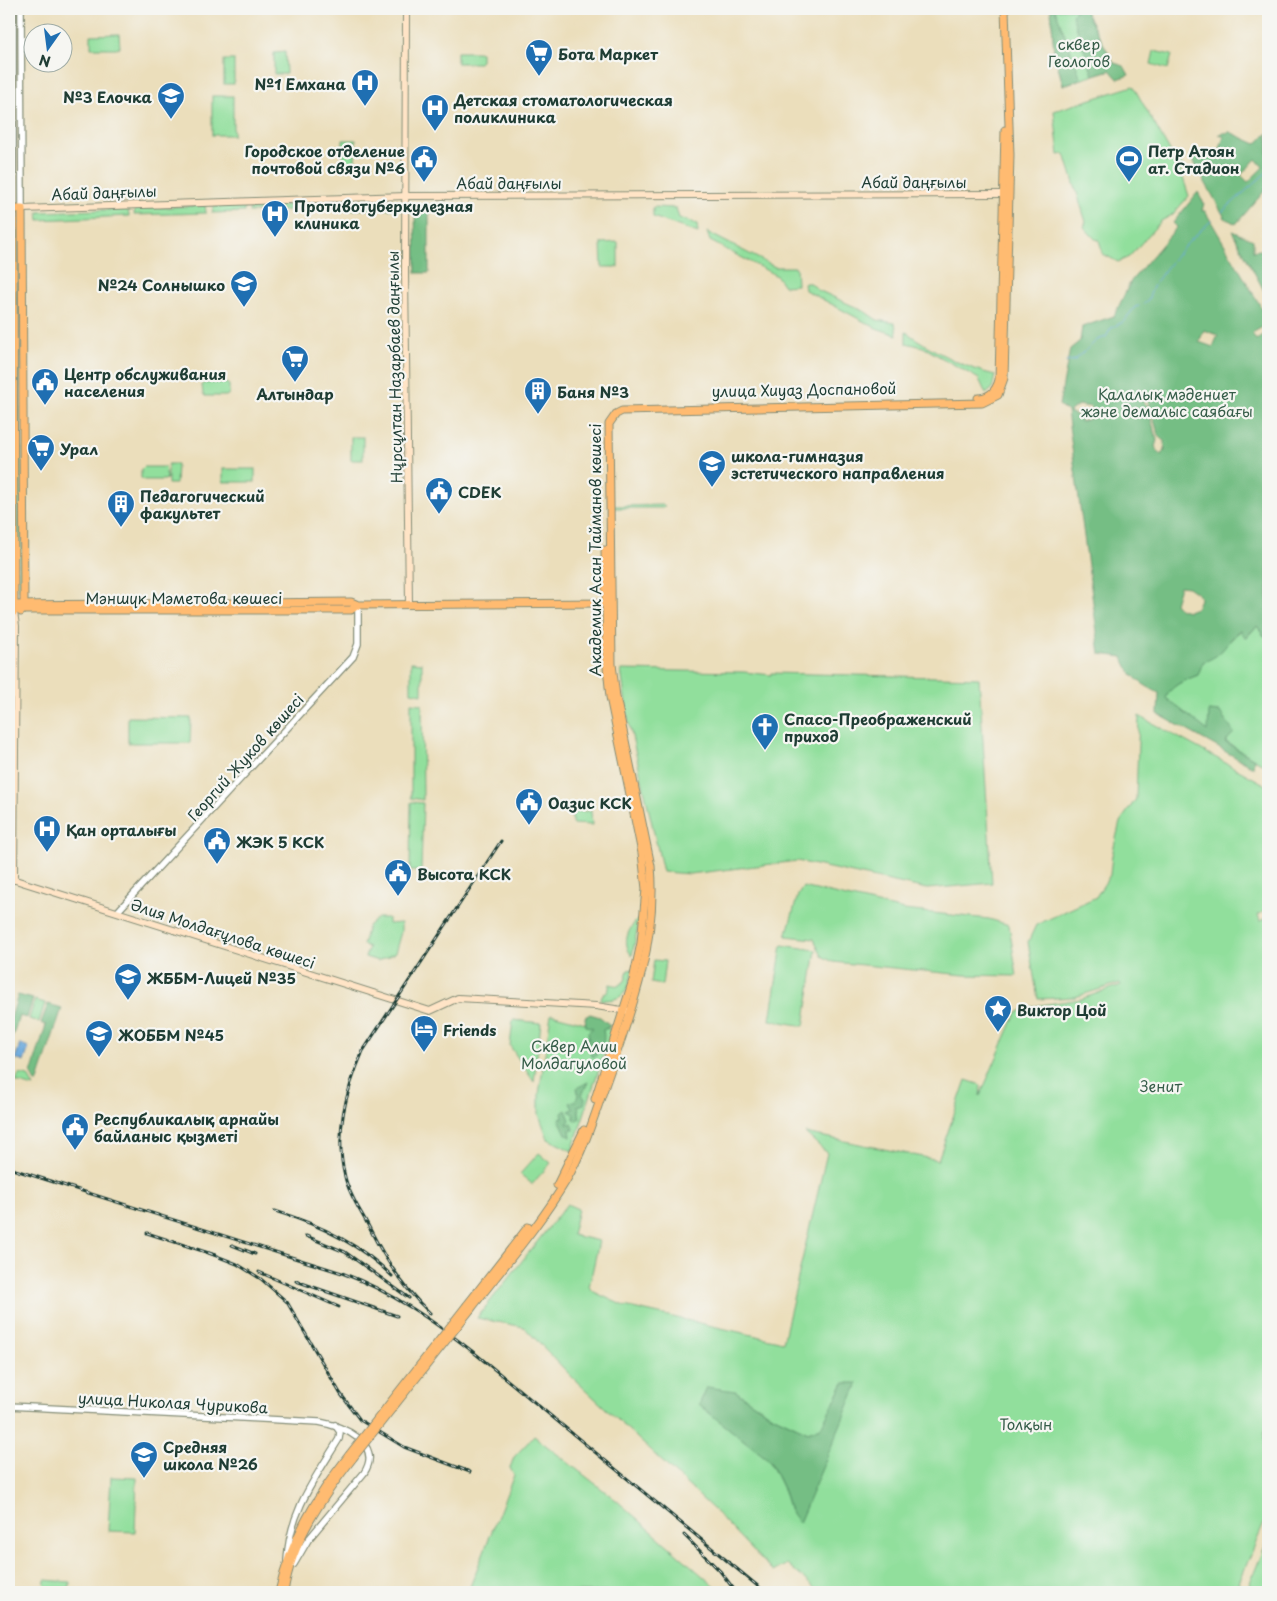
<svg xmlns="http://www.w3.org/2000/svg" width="1277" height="1601" font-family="'Playpen Sans',sans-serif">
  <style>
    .green { fill: #91df9c; stroke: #588e68; fill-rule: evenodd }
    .forest { fill: #74be84; stroke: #4a7e5c; fill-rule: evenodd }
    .water { fill: #6aa8dc; stroke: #447288 }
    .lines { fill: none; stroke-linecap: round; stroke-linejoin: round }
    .stream { stroke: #6aa8dc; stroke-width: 1 }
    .tertiary-casing { stroke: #858e78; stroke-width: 8 }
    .secondary-casing { stroke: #858e78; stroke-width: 8 }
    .primary-casing { stroke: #858e78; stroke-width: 9 }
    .tertiary { stroke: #fff; stroke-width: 5.5 }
    .secondary { stroke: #ffe4c6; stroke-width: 6 }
    .primary { stroke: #ffbb71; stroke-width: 7 }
    .rail-casing { stroke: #1f3d34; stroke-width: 3 }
    .rail { stroke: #f6f6f2; stroke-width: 1; stroke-dasharray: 4; stroke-linecap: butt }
    .primary-bridge-casing { stroke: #858e78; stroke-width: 9; stroke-linecap: butt }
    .primary-bridge { stroke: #ffbb71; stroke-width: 7 }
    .labels { text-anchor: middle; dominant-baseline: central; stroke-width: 4.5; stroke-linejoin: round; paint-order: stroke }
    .park-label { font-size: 15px; fill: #365d49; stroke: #f6f6f2 }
    .poi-label { font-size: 15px; font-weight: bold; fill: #1f3d34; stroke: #f6f6f2; text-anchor: start }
    .street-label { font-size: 15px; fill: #1f3d34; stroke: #f6f6f2 }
  </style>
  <rect width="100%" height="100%" fill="#f6f6f2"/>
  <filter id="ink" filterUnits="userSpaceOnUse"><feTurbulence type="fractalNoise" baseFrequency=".02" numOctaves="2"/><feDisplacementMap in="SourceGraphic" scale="10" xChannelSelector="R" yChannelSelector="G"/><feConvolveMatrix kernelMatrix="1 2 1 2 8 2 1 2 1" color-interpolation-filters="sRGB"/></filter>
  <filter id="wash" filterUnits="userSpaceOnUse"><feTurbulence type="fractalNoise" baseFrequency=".0096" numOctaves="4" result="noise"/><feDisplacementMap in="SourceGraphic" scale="20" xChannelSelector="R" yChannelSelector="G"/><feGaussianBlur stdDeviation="1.12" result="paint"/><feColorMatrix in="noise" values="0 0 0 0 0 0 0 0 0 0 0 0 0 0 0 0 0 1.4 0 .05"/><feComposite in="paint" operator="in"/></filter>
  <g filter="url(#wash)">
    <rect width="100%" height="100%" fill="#ebdebb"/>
    <g class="green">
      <polygon points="1051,9 1084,9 1117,68 1063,85 1054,51"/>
      <polygon points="119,34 120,48 91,48 91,35"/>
      <polygon points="1154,51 1172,55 1168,69 1151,64"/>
      <polygon points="285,52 286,74 274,74 274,53"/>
      <polygon points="457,52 478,52 481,53 481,61 479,63 457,63"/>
      <rect x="224" y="60" width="10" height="24"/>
      <polygon points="1133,86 1172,155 1175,155 1183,168 1180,169 1189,196 1172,215 1161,221 1129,257 1118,262 1103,254 1099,240 1095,239 1084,227 1086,222 1065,154 1059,155 1054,111"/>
      <rect x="212" y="96" width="21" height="39"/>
      <polygon points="343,140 356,140 355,162 343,162"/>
      <polygon points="392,202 392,209 337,210 336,205 339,203"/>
      <polygon points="244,204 244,212 212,213 214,206"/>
      <polygon points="301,204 318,206 320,210 299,210"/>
      <polygon points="205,205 206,213 134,215 135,209"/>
      <polygon points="288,205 291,210 249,212 250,205"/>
      <polygon points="653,207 676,208 679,218 697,224 698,233 653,217"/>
      <polygon points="128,209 129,216 39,220 38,212"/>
      <rect x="16" y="230" width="3" height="108"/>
      <polygon points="707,232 775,267 796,267 797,285 784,286 777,276 710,241"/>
      <polygon points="618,242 618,267 602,267 601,243"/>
      <polygon points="804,283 811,283 818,290 864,311 877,320 895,323 897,335 876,328 805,290"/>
      <path d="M906 332C933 351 964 368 995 375L992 389 986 394 979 379 923 347 906 343Z"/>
      <rect x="16" y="346" width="4" height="95"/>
      <polygon points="205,383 226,383 229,385 229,394 226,396 205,396 203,394 202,385"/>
      <rect x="351" y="437" width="12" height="23"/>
      <polygon points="16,447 21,447 22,589 18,589"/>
      <polygon points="168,464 177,464 176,484 168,484"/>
      <polygon points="144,467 165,467 167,478 165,480 144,480 141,478 141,470"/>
      <rect x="223" y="469" width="32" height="13"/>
      <polygon points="663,505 665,506 663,508 613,508 614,506"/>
      <path d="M1257 626 1264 636 1268 635V767L1209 732 1165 698C1171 685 1185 680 1198 675L1202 662C1223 655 1226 641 1242 630L1246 638Z"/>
      <polygon points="411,662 422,663 422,694 411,692"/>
      <polygon points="621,670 744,672 771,675 771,673 979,678 992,883 927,889 797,861 690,874 663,872 628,719"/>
      <polygon points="411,703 422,704 423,800 411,798"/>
      <path d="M1139 716 1268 786V909L1258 915 1260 921 1268 917V1426L1264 1433V1442L1268 1514 1235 1592H819L787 1564 773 1572 713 1509 572 1377 524 1327 477 1318 567 1204 578 1209 572 1235 599 1241 589 1287 594 1292 624 1306 783 1342 827 1153 805 1133 938 1160 966 1080 981 1085 980 1096 1016 1013 1034 1006 1081 999 1121 985 1120 983 1075 997 1038 999 1028 942 1036 925 1096 897 1110 875 1112 855 1120 822 1136 799ZM844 1383 790 1511 784 1491 735 1391 770 1414 808 1432 821 1427Z"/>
      <polygon points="128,717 191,718 190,743 128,743"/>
      <polygon points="411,802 423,803 421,871 410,871"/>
      <polygon points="591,811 592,825 572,824 572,812"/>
      <polygon points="803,887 904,910 989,919 1009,925 1017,976 964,975 833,962 822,956 814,939 786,936 798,895"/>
      <polygon points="377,918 388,918 388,924 401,923 401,932 395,953 378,961 365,957 369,947 363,945 368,926"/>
      <path d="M637 920 639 921 632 956C622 943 627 931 637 920Z"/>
      <polygon points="782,945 816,950 804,1026 770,1020"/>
      <polygon points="654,960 665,961 662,985 651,983"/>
      <path d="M633 969C628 990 626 1001 601 1000L602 995 608 992 610 984 618 986 625 981 628 970Z"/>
      <polygon points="35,1000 45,1003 39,1022 29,1019"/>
      <polygon points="551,1014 612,1030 572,1151 548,1139 539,1115 539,1094"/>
      <polygon points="513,1020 541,1023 534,1082 510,1046"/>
      <polygon points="19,1074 28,1076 34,1087 16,1082"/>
      <polygon points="539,1153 551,1163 532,1184 520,1174"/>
      <polygon points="534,1436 616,1500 721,1592 468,1592 514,1475 510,1468 514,1457"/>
      <polygon points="111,1477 137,1478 135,1532 108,1531"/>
      <polygon points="1268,1539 1268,1592 1246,1592"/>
      <polygon points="45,1580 70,1582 69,1592 44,1592"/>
    </g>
    <g class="forest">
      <polygon points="1051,9 1055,9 1081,79 1063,85 1054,51"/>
      <polygon points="1077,9 1084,9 1114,63 1124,66 1129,75 1118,79 1110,70 1093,75 1072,15"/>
      <path d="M1230 132 1256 144 1268 133V187L1236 224 1225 218 1190 155 1199 152 1217 157 1224 137 1219 134ZM1256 159 1263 167 1248 182 1241 175Z"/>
      <path d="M1198 192 1204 203 1202 211H1205L1268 319V324L1252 333 1256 340 1268 332V635L1264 636 1257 626 1245 638 1241 630C1225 642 1225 655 1203 662L1198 675C1185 680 1171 685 1166 698L1208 731 1209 711 1220 712 1234 733 1225 742 1254 759 1253 767 1158 714 1159 693C1141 684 1130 677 1123 657L1100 654 1067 411 1059 405 1070 349 1080 341 1082 327 1114 316 1131 281 1177 227 1173 223ZM1204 330 1218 335 1213 347 1199 342ZM1145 399 1149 403 1159 437 1164 441 1165 451 1161 455 1155 447 1157 440 1147 405 1143 401ZM1078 405 1091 407 1095 417 1080 422 1081 417 1069 412ZM1180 586 1188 587 1199 595 1200 599 1196 608 1188 611 1180 609 1175 603Z"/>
      <polygon points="415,211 429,211 429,273 416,273"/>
      <polygon points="1232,231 1253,240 1253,251 1268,249 1268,298"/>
      <polygon points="18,995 33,999 27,1018 19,1016 9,1047 9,1024"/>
      <polygon points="48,1004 62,1008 37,1084 31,1074 46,1025 41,1023"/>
      <path d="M590 1014 600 1017 611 1026 603 1030C605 1039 604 1045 596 1050L597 1055 592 1057 590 1054 594 1043 591 1041 589 1045 583 1039 589 1038 588 1032 593 1028 586 1026 585 1017Z"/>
      <path d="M588 1082 582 1095 585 1098 584 1104 578 1106 580 1118 576 1121 574 1119V1115L569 1111 573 1109 570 1103C578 1100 579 1096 577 1088Z"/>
      <polygon points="566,1110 570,1120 567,1124 572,1124 574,1130 570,1130 571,1137 566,1134 559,1119 563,1118 562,1113"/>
      <polygon points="844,1383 858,1383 799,1523 790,1511 784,1491 770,1461 699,1405 707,1387 735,1391 770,1414 808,1432 821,1427"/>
    </g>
    <polygon class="water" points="20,1044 29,1047 24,1062 15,1059"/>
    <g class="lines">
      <g class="stream">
        <polyline points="1222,212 1268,171"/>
        <path d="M1144 304C1150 299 1150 293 1153 287 1169 262 1189 240 1211 221"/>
        <polyline points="1066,362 1075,360 1097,340 1106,337 1111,328 1123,322 1135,307 1139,306"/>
      </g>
    </g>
  </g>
  <g filter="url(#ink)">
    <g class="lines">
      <defs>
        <g id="tertiary">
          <polyline points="21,9 22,209"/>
          <polyline points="13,209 13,9"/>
          <polyline points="118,911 353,657 358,644 358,605"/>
          <path d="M9 1406 319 1422C342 1426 384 1443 364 1473L308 1540 294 1564"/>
          <path d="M287 1560C290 1511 314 1480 339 1439L340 1432 335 1425"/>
        </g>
        <g id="secondary">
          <polyline points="406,9 405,272 409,605"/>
          <polyline points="22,209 406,196 1008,194"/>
          <polyline points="9,878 430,1011 458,998 596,1006 628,1011"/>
          <polyline points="14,880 16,626 14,612"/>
        </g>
        <g id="primary">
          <polyline points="9,209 22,209 24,604 21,612"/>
          <polyline points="13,209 14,612"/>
          <path d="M978 398C990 398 996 391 999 380L1005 130"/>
          <polyline points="9,605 351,602 358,605 608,603"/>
          <polyline points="9,610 351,610 358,605"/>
          <polyline points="595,1099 633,980 641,943 646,889 642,853 610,697 607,667 605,550"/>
          <polyline points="557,1185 584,1130"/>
          <polyline points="467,1305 528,1227"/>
          <path d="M471 1309C503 1267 539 1226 566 1181 584 1150 594 1117 606 1083 631 1013 658 942 651 866L616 697 612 664 609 424 616 414 622 411 982 403 998 395 1004 378 1010 155 1005 9"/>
          <path d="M279 1592C291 1539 316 1497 349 1455"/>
          <path d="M284 1592C292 1541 322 1498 353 1458"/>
        </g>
      </defs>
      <use href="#tertiary" class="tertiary-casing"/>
      <use href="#secondary" class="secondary-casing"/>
      <use href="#primary" class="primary-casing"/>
      <use href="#tertiary" class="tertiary"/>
      <use href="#secondary" class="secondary"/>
      <use href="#primary" class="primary"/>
      <defs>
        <g id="rail">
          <path d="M9 1168 342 1273C393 1292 435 1322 477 1355L765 1592"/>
          <path d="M275 1211C318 1224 360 1244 392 1276"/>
          <polyline points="147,1233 215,1255"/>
          <polyline points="306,1236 345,1252 409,1298"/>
          <polyline points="232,1245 255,1254"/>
          <polyline points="209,1253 237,1264 261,1279 287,1302 340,1393 360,1420 404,1447 470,1472"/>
          <polyline points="259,1272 339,1307"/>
          <polyline points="296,1281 397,1316"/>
          <path d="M430 1313C404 1289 386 1261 370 1229 362 1213 349 1195 345 1177 334 1133 346 1091 363 1051L501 841"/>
          <polyline points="684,1535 720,1571 736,1592"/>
        </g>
      </defs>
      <use href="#rail" class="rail-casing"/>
      <use href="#rail" class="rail"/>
      <defs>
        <g id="primary-bridge">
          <polyline points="349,1455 467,1305"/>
          <polyline points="353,1458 471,1309"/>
        </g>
      </defs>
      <use href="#primary-bridge" class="primary-bridge-casing"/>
      <use href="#primary-bridge" class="primary-bridge"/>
    </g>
  </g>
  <defs>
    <symbol id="supermarket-pin" viewBox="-11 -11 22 30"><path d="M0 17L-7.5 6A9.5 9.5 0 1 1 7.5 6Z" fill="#1f6fb2" stroke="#f6f6f2"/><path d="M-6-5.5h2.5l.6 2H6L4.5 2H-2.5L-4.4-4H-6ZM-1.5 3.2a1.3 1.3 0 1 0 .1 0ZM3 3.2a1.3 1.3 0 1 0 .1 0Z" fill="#fff"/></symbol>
    <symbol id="hospital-pin" viewBox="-11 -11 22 30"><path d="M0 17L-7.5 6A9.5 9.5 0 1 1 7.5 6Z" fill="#1f6fb2" stroke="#f6f6f2"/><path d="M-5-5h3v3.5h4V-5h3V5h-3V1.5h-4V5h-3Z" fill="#fff"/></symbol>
    <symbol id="school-pin" viewBox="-11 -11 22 30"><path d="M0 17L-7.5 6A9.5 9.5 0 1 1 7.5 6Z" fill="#1f6fb2" stroke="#f6f6f2"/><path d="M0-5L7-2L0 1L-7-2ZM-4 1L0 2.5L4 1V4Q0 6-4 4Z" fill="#fff"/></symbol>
    <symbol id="civic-pin" viewBox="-11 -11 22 30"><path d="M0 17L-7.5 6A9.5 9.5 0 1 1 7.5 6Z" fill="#1f6fb2" stroke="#f6f6f2"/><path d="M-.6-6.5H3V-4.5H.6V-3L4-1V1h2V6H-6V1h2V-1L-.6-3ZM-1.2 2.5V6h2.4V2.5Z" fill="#fff"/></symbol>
    <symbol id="stadium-pin" viewBox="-11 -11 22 30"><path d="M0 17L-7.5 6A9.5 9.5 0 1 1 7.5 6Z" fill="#1f6fb2" stroke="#f6f6f2"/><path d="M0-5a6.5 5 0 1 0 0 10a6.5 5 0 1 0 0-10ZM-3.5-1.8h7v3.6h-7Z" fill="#fff"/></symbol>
    <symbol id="building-pin" viewBox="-11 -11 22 30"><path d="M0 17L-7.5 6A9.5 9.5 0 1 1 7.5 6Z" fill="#1f6fb2" stroke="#f6f6f2"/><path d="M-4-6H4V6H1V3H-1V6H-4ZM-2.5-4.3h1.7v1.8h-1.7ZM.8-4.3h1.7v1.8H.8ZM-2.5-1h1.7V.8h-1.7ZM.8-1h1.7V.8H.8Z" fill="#fff"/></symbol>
    <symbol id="church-pin" viewBox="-11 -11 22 30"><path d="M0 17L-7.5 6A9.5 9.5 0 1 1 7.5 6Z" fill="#1f6fb2" stroke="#f6f6f2"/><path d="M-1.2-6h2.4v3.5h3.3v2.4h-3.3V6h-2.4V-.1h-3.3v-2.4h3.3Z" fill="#fff"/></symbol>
    <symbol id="sight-pin" viewBox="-11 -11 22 30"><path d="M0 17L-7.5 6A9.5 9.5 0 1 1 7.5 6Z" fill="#1f6fb2" stroke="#f6f6f2"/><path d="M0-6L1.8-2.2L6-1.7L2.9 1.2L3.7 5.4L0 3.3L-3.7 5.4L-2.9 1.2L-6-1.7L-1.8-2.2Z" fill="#fff"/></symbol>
    <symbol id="hotel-pin" viewBox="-11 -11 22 30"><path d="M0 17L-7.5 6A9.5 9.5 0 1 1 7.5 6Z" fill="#1f6fb2" stroke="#f6f6f2"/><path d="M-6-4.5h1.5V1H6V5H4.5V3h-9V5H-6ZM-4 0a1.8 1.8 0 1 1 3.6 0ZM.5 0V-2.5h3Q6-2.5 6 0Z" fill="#fff"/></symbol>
  </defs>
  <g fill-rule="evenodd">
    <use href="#supermarket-pin" x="523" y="37" width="32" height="43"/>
    <use href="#hospital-pin" x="349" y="67" width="32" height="43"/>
    <use href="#school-pin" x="155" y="80" width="32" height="43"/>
    <use href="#hospital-pin" x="419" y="92" width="32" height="43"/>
    <use href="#civic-pin" x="408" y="143" width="32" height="43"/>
    <use href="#stadium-pin" x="1113" y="143" width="32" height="43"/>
    <use href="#hospital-pin" x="259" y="198" width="32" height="43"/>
    <use href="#school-pin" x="228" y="268" width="32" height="43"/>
    <use href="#supermarket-pin" x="279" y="343" width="32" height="43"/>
    <use href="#civic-pin" x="29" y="366" width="32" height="43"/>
    <use href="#building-pin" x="522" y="375" width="32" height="43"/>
    <use href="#supermarket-pin" x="25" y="432" width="32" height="43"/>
    <use href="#school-pin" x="696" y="448" width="32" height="43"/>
    <use href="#civic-pin" x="423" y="475" width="32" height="43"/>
    <use href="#building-pin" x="105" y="488" width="32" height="43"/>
    <use href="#church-pin" x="749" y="711" width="32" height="43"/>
    <use href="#civic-pin" x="513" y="786" width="32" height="43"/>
    <use href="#hospital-pin" x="31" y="813" width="32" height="43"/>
    <use href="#civic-pin" x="201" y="825" width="32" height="43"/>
    <use href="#civic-pin" x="382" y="857" width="32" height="43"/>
    <use href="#school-pin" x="112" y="961" width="32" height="43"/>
    <use href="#sight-pin" x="982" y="993" width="32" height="43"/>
    <use href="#hotel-pin" x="408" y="1013" width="32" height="43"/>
    <use href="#school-pin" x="83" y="1018" width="32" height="43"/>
    <use href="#civic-pin" x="59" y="1111" width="32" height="43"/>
    <use href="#school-pin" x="128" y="1439" width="32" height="43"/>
  </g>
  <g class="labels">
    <g class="park-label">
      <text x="1079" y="43">сквер<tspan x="1079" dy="17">Геологов</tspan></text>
      <text x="1167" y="393">Қалалық мәдениет<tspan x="1167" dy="17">және демалыс саябағы</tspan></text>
      <text x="574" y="1045">Сквер Алии<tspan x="574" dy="17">Молдагуловой</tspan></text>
      <text x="1161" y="1085">Зенит</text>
      <text x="1026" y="1423">Толқын</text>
    </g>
    <g class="poi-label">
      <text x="558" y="53">Бота Маркет</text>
      <text x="346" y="83" text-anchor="end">№1 Емхана</text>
      <text x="152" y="96" text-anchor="end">№3 Елочка</text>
      <text x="454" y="99">Детская стоматологическая<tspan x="454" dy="17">поликлиника</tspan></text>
      <text x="405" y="150" text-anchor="end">Городское отделение<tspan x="405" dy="17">почтовой связи №6</tspan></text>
      <text x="1148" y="150">Петр Атоян<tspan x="1148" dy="17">ат. Стадион</tspan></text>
      <text x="294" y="205">Противотуберкулезная<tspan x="294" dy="17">клиника</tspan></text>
      <text x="225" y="284" text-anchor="end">№24 Солнышко</text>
      <text x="64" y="373">Центр обслуживания<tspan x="64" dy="17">наcеления</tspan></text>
      <text x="557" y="391">Баня №3</text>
      <text x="295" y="393" text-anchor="middle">Алтындар</text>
      <text x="60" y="448">Урал</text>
      <text x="731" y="455">школа-гимназия<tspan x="731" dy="17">эстетического направления</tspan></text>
      <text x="458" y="491">CDEK</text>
      <text x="140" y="495">Педагогический<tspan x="140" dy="17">факультет</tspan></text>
      <text x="784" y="718">Спасо-Преображенский<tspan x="784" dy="17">приход</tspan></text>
      <text x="548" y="802">Оазис КСК</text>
      <text x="66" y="829">Қан орталығы</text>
      <text x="236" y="841">ЖЭК 5 КСК</text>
      <text x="417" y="873">Высота КСК</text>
      <text x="147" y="977">ЖББМ-Лицей №35</text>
      <text x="1017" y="1009">Виктор Цой</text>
      <text x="443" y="1029">Friends</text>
      <text x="118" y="1034">ЖОББМ №45</text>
      <text x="94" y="1118">Республикалық арнайы<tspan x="94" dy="17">байланыс қызметі</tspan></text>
      <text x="163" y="1446">Средняя<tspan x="163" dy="17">школа №26</tspan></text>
    </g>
    <g class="street-label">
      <text x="914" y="181">Абай даңғылы</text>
      <text x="509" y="182">Абай даңғылы</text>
      <text transform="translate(104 192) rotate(-2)">Абай даңғылы</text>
      <text transform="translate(394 367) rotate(-91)">Нұрсұлтан Назарбаев даңғылы</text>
      <text transform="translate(804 389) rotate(-1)">улица Хиуаз Доспановой</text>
      <text transform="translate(594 550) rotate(-90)">Академик Асан Тайманов көшесі</text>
      <text x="184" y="597">Мәншүк Мәметова көшесі</text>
      <text transform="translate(245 757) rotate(-48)">Георгий Жуков көшесі</text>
      <text transform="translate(223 933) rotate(18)">Әлия Молдағұлова көшесі</text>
      <text transform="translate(173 1402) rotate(3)">улица Николая Чурикова</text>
    </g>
  </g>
  <rect width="1277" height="1601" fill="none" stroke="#f6f6f2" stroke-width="30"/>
  <g transform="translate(48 48) rotate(194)"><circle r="24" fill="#f6f6f2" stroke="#a0aca6"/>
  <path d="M0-4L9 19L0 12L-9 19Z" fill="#1f6fb2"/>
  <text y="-8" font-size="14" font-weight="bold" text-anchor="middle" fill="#1f3d34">N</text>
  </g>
</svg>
